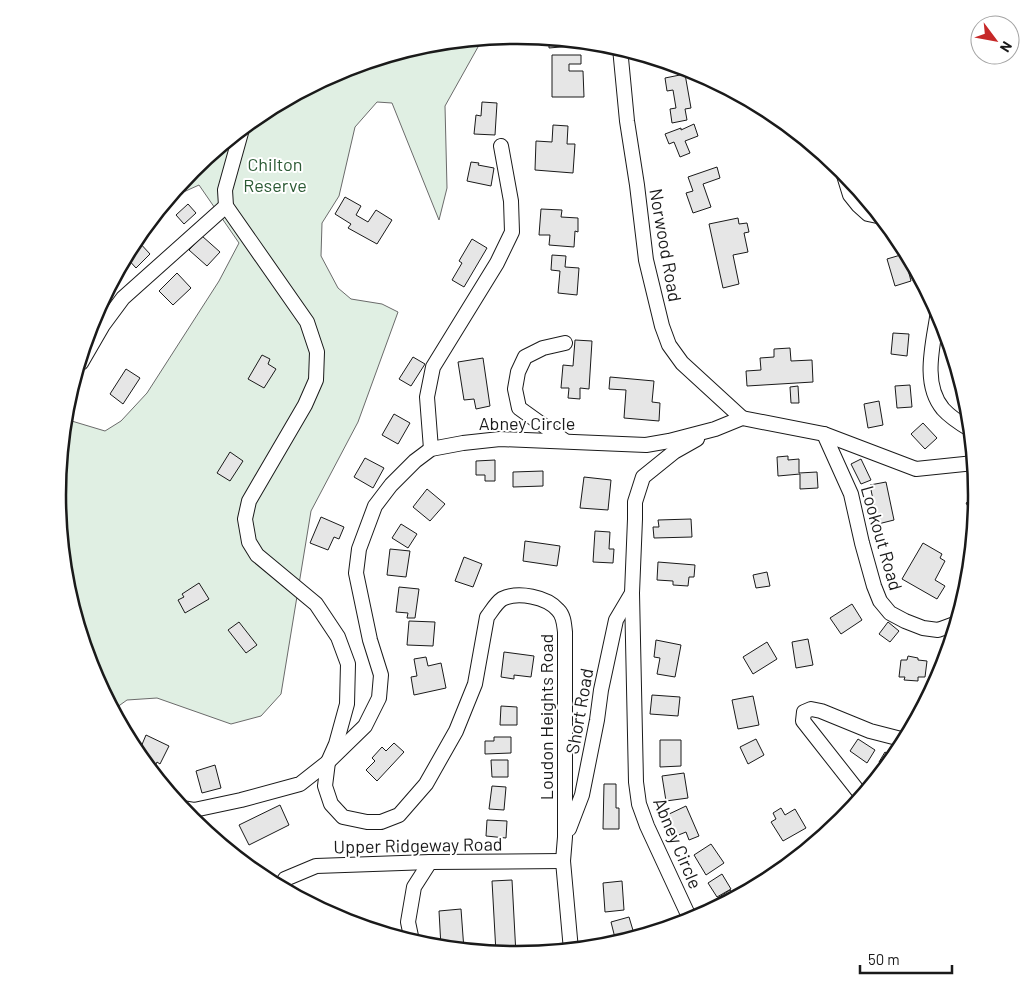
<svg xmlns="http://www.w3.org/2000/svg" width="1035" height="990" font-family="Barlow,sans-serif">
  <style>
    .green { fill: #e0efe3; stroke: #6a6a6a }
    .building { fill: #e6e6e6; stroke: #1a1a1a }
    .lines { fill: none; stroke-linecap: round; stroke-linejoin: round }
    .minor-casing { stroke: #1a1a1a; stroke-width: 16 }
    .minor { stroke: #fff; stroke-width: 14 }
    .labels { text-anchor: middle; dominant-baseline: central; stroke-width: 4; stroke-linejoin: round; paint-order: stroke }
    .park-label { font-size: 18px; fill: #2b5a34; stroke: #fff }
    .street-label { font-size: 18px; fill: #1a1a1a; stroke: #fff }
    .rim { fill: none; stroke: #1a1a1a; stroke-width: 2.5 }
  </style>
  <rect width="100%" height="100%" fill="#fff"/>
  <polygon class="green" points="483,38 445,106 447,188 439,220 392,103 377,102 355,127 339,196 322,223 321,256 338,288 351,299 382,304 398,312 358,422 311,511 281,694 261,716 231,724 157,698 127,700 113,710 92,671 66,584 58,495 65,419 105,431 121,421 147,393 219,281 239,243 199,185 168,199 192,170 262,112 342,70 428,44"/>
  <g class="building">
    <polygon points="540,37 571,40 572,46 549,48 549,44 541,45"/>
    <polygon points="552,55 581,55 581,64 569,64 569,71 583,71 584,97 552,97"/>
    <polygon points="685,74 691,108 685,109 687,120 672,123 670,109 676,108 673,90 667,91 665,78"/>
    <polygon points="482,102 497,103 495,135 474,134 476,115 481,116"/>
    <polygon points="694,124 698,136 685,141 690,153 680,157 674,142 669,144 665,134 681,128 681,130"/>
    <polygon points="553,125 568,126 567,144 575,144 573,173 535,170 536,141 552,142"/>
    <polygon points="471,162 479,163 478,165 494,168 491,186 467,181"/>
    <polygon points="717,167 720,178 703,184 711,207 693,213 686,193 693,191 688,177"/>
    <polygon points="345,197 361,206 356,215 368,222 376,210 392,220 377,244 348,228 351,224 335,214"/>
    <polygon points="188,204 196,213 184,224 176,215"/>
    <polygon points="541,209 562,210 561,217 578,218 578,232 575,231 574,247 549,245 550,235 539,235"/>
    <polygon points="738,218 739,224 747,223 749,232 744,233 748,252 733,255 739,284 723,288 709,224"/>
    <polygon points="202,236 220,252 207,266 189,250"/>
    <polygon points="472,239 487,248 464,287 452,280 462,263 459,261"/>
    <polygon points="138,241 150,254 136,268 126,257 130,248"/>
    <polygon points="904,254 911,281 895,286 887,259"/>
    <polygon points="552,255 566,256 565,267 579,268 577,295 558,293 560,271 551,270"/>
    <polygon points="177,273 191,288 173,305 159,291"/>
    <polygon points="893,333 909,334 907,356 891,354"/>
    <polygon points="575,340 592,341 589,389 580,388 580,399 568,398 569,388 561,388 563,365 573,366"/>
    <polygon points="790,348 791,361 812,360 813,382 747,386 746,371 761,370 760,358 774,357 774,349"/>
    <polygon points="262,355 270,359 268,364 276,369 264,388 248,379"/>
    <polygon points="413,357 425,364 411,386 399,379"/>
    <polygon points="483,358 490,406 476,409 474,399 464,400 458,362"/>
    <polygon points="126,369 140,378 123,404 110,394"/>
    <polygon points="610,377 654,381 652,402 660,403 659,421 624,418 626,390 609,389"/>
    <polygon points="910,385 912,407 897,408 895,386"/>
    <polygon points="798,386 799,403 791,403 790,387"/>
    <polygon points="879,401 883,425 868,428 864,404"/>
    <polygon points="394,414 410,423 398,444 382,435"/>
    <polygon points="923,423 937,438 925,449 911,434"/>
    <polygon points="230,452 243,461 230,481 217,473"/>
    <polygon points="788,456 788,460 799,459 799,473 817,472 818,488 800,489 800,474 778,476 777,457"/>
    <polygon points="365,458 384,468 373,488 354,477"/>
    <polygon points="861,459 871,480 861,484 851,464"/>
    <polygon points="495,460 495,481 485,481 485,475 476,475 476,461"/>
    <polygon points="543,471 543,486 513,487 513,472"/>
    <polygon points="584,477 611,480 608,510 580,508"/>
    <polygon points="886,482 894,520 878,524 870,485"/>
    <polygon points="427,489 445,504 430,521 413,507"/>
    <polygon points="977,496 975,519 966,503"/>
    <polygon points="321,517 344,527 339,539 334,537 328,550 310,543"/>
    <polygon points="691,519 692,537 654,538 653,527 659,527 658,520"/>
    <polygon points="401,524 417,534 408,548 392,538"/>
    <polygon points="595,531 610,532 609,549 614,549 613,563 593,562"/>
    <polygon points="525,541 560,546 557,566 523,561"/>
    <polygon points="923,543 942,554 940,558 945,561 935,580 945,586 937,599 902,579"/>
    <polygon points="390,549 410,551 406,577 387,575"/>
    <polygon points="464,557 482,564 473,587 455,581"/>
    <polygon points="658,562 695,565 694,577 689,577 688,586 673,585 673,581 657,580"/>
    <polygon points="767,572 770,586 756,588 753,575"/>
    <polygon points="199,583 209,599 185,613 178,600 184,597 182,594"/>
    <polygon points="399,587 419,589 415,618 407,618 408,613 396,612"/>
    <polygon points="852,604 862,620 841,634 830,618"/>
    <polygon points="409,621 435,622 433,646 407,645"/>
    <polygon points="239,622 257,645 246,653 228,630"/>
    <polygon points="888,622 899,631 890,642 879,634"/>
    <polygon points="808,639 813,665 796,668 792,642"/>
    <polygon points="656,640 681,645 675,677 657,674 660,658 654,657"/>
    <polygon points="767,642 777,659 753,674 743,657"/>
    <polygon points="504,652 534,656 531,677 514,675 514,679 501,677"/>
    <polygon points="908,656 918,658 918,660 927,661 925,677 918,677 918,681 904,680 905,677 899,677 901,660 907,660"/>
    <polygon points="426,657 428,666 441,663 446,688 414,695 411,677 417,676 414,659"/>
    <polygon points="652,695 680,697 678,716 650,714"/>
    <polygon points="753,696 759,725 738,729 732,700"/>
    <polygon points="501,706 517,707 517,725 500,725"/>
    <polygon points="146,735 169,746 160,764 157,762 152,772 138,754"/>
    <polygon points="494,737 511,737 511,753 485,754 485,741 494,741"/>
    <polygon points="756,739 764,755 748,764 740,747"/>
    <polygon points="858,739 875,750 867,763 850,751"/>
    <polygon points="660,740 681,740 681,766 660,767"/>
    <polygon points="394,743 404,752 377,781 366,770 375,761 372,758 382,747 386,751"/>
    <polygon points="885,752 894,758 887,767 879,762"/>
    <polygon points="491,760 508,760 508,777 492,777"/>
    <polygon points="215,765 221,788 202,793 196,771"/>
    <polygon points="684,773 688,798 666,801 662,776"/>
    <polygon points="604,784 616,784 616,808 619,808 619,829 603,829"/>
    <polygon points="492,786 506,787 504,810 489,809"/>
    <polygon points="280,805 289,825 249,845 239,825"/>
    <polygon points="686,806 699,836 689,840 686,832 676,836 667,815"/>
    <polygon points="781,808 785,815 795,809 806,828 783,841 771,822 776,819 773,813"/>
    <polygon points="487,820 507,821 506,838 486,836"/>
    <polygon points="711,844 724,863 706,875 694,855"/>
    <polygon points="722,874 731,889 717,897 708,883"/>
    <polygon points="512,880 516,955 496,953 492,881"/>
    <polygon points="622,881 624,910 605,912 603,883"/>
    <polygon points="730,890 735,898 720,906 716,899"/>
    <polygon points="461,909 464,950 441,947 439,911"/>
    <polygon points="629,917 635,937 616,942 611,922"/>
    <polygon points="367,920 373,930 360,926"/>
  </g>
  <g class="lines">
    <defs>
      <g id="minor">
        <polyline points="620,48 627,121 637,185 646,260 662,326 669,345 682,363 742,418"/>
        <path d="M242 129 225 190 226 206 307 322 317 352 316 380 305 405 249 501 245 519 249 542 257 555 316 604 338 637 348 664 347 704 336 744 328 762 325 786 331 804 343 817 367 822H381L399 815 426 784 456 731 475 684 487 617C491 612 496 603 502 599 518 591 547 597 558 610 564 616 564 624 565 632V837L563 861 571 950"/>
        <polyline points="842,169 850,195 858,205 868,214 882,217"/>
        <path d="M938 311C934 341 921 383 943 409 951 418 961 424 971 430"/>
        <polyline points="81,363 103,325 123,298 226,206"/>
        <polyline points="824,434 851,494 862,543 874,586 880,601 890,613 905,621 923,628 938,630 957,623"/>
        <polyline points="565,441 519,408 515,389 518,372 525,357 543,348 565,343"/>
        <polyline points="431,449 427,397 433,367 497,263 512,232 511,201 501,146"/>
        <polyline points="862,796 803,721 804,712 811,709 821,711 870,731 905,740"/>
        <polyline points="182,808 194,810 241,800 300,784 328,762 365,726 379,698 381,675 370,640 356,573 359,549 375,506 391,485 415,461 431,449 463,443 500,439 646,445 669,441 715,429 742,418 824,434 916,469 974,463"/>
        <polyline points="569,829 582,795 597,720 601,690 616,620 632,593"/>
        <polyline points="280,887 285,879 316,866 430,862 563,861"/>
        <polyline points="691,921 647,826 639,804 636,782 632,593 635,519 635,502 643,477 674,452 697,439"/>
        <polyline points="412,941 408,922 414,887 430,862"/>
      </g>
    </defs>
    <use href="#minor" class="minor-casing"/>
    <use href="#minor" class="minor"/>
  </g>
  <g class="labels">
    <g class="park-label">
      <text x="275" y="164">Chilton<tspan x="275" dy="21">Reserve</tspan></text>
    </g>
    <g class="street-label">
      <text transform="translate(666 245) rotate(80)">Norwood Road</text>
      <text x="527" y="423">Abney Circle</text>
      <text transform="translate(882 538) rotate(74)">Lookout Road</text>
      <text transform="translate(579 711) rotate(-80)">Short Road</text>
      <text transform="translate(546 717) rotate(-90)">Loudon Heights Road</text>
      <text transform="translate(678 843) rotate(67)">Abney Circle</text>
      <text transform="translate(418 845) rotate(-1)">Upper Ridgeway Road</text>
    </g>
  </g>
  <path d="M0 0H1035V990H0ZM66 495a451 451 0 1 1 902 0a451 451 0 1 1-902 0Z" fill="#fff" fill-rule="evenodd"/>
  <path class="rim" d="M66 495a451 451 0 1 1 902 0a451 451 0 1 1-902 0Z"/>
  <g transform="translate(995 40) rotate(122)"><circle r="24" fill="#ffffff" stroke="#a3a3a3"/>
  <path d="M0-4L9 19L0 12L-9 19Z" fill="#c62828"/>
  <text y="-8" font-size="14" font-weight="bold" text-anchor="middle" fill="#1a1a1a">N</text>
  </g>
  <path d="M860 965v8h92v-8" fill="none" stroke="#1a1a1a" stroke-width="2.5"/>
  <text x="868" y="965" font-size="15" fill="#1a1a1a" stroke="#ffffff" stroke-width="4" paint-order="stroke">50 m</text>
</svg>
